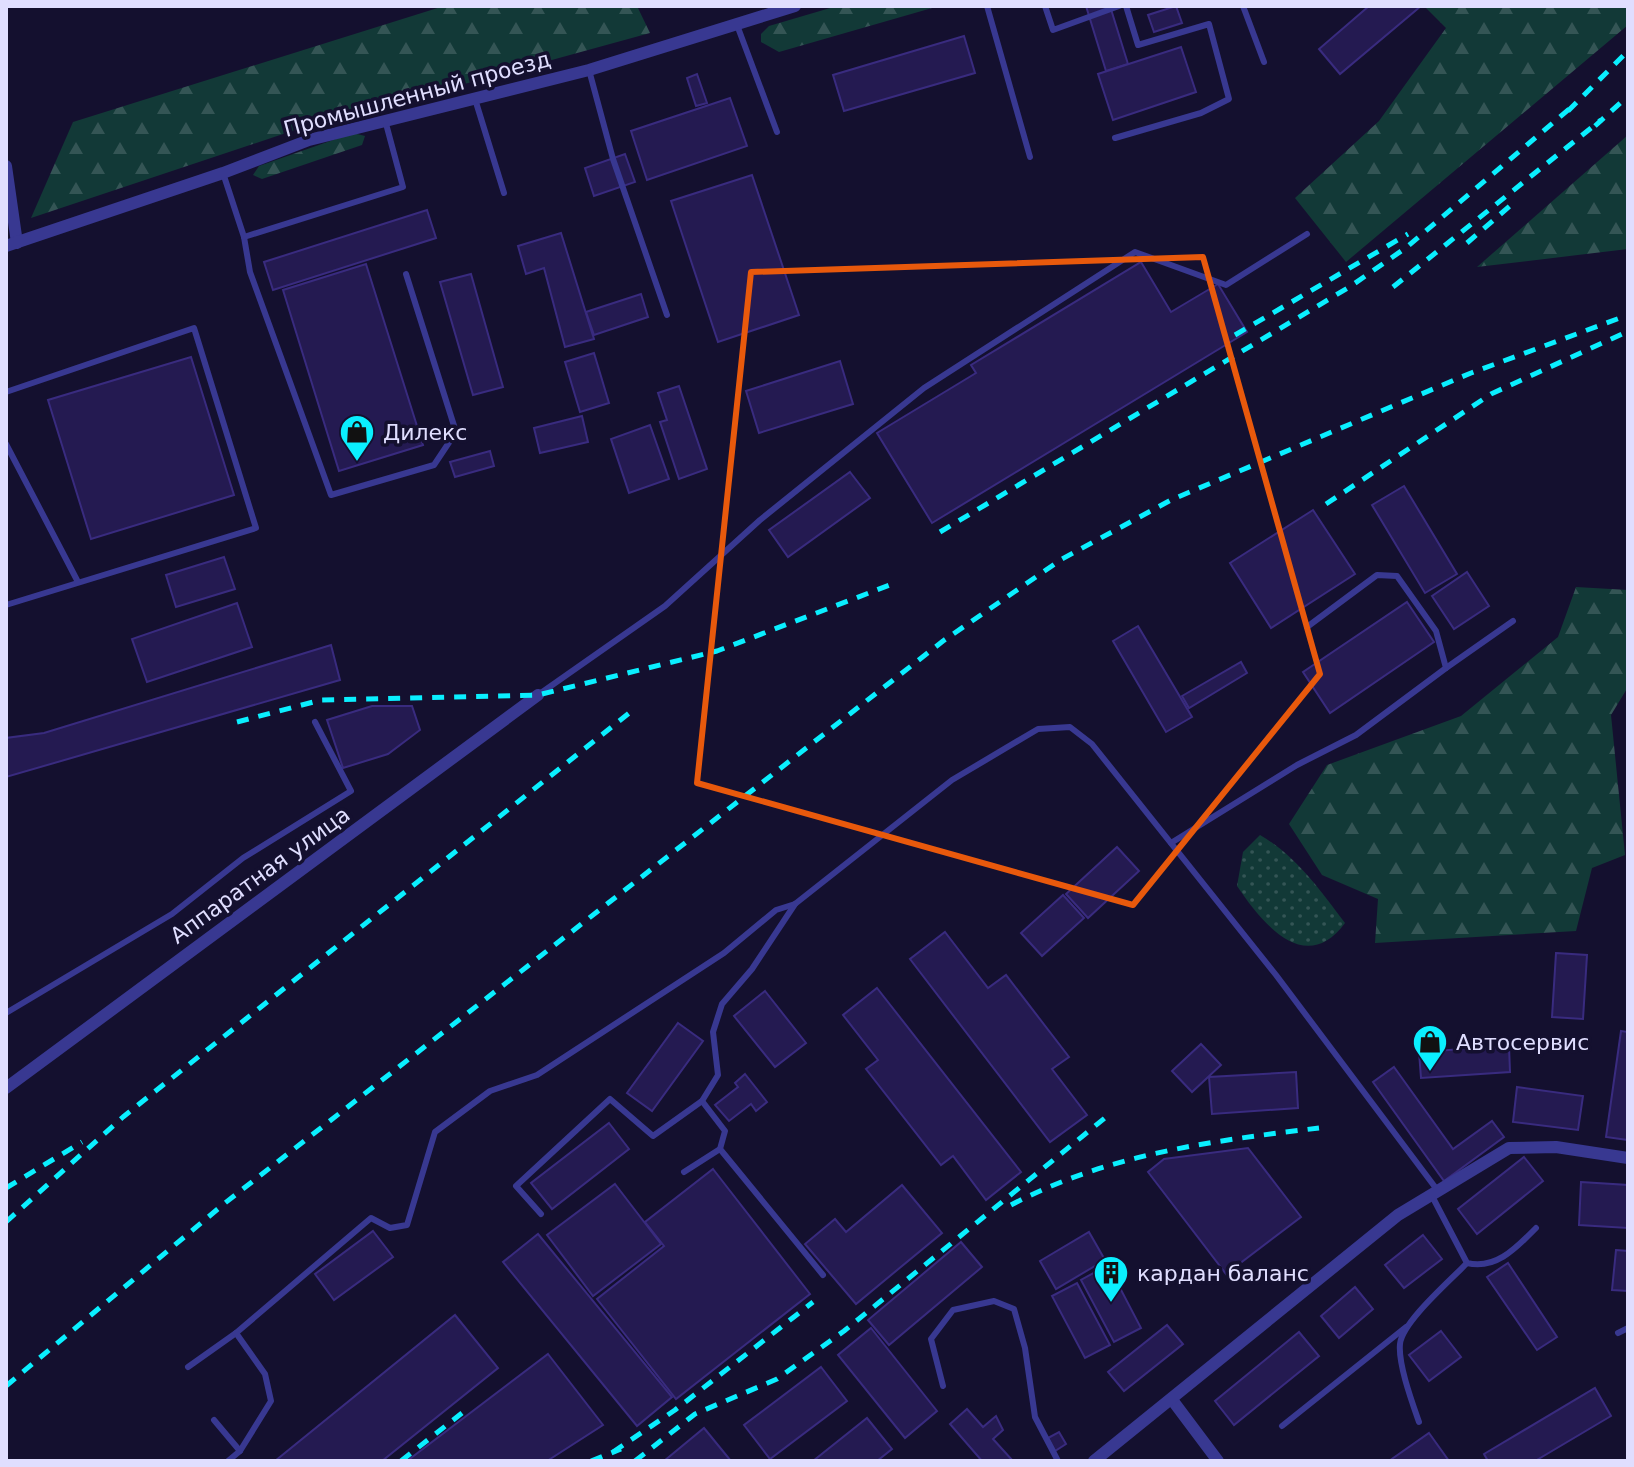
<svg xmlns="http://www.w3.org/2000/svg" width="1634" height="1467" font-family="'DejaVu Sans',sans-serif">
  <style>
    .grass { fill: url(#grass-dots) }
    .forest { fill: url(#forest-firs) }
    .building { fill: #241a51; stroke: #392b7f; stroke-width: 2 }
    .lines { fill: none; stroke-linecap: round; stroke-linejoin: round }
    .service { stroke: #383891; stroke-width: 6 }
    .minor { stroke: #383891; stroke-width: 12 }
    .rail { stroke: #0aefff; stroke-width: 5; stroke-dasharray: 12 10; stroke-linecap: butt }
    .marked { fill: none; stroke: #e8590c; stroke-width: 6; stroke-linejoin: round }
    .labels { text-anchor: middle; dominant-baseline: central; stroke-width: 7; stroke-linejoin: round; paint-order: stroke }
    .street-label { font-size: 22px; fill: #e0deff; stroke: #14102f }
    .poi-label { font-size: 22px; fill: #e0deff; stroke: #14102f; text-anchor: start }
  </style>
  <defs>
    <pattern id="grass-dots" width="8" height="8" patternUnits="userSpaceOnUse" patternTransform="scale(2)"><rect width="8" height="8" fill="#123937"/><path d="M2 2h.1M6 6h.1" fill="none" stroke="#345555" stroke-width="1.8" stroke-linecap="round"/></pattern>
    <pattern id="forest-firs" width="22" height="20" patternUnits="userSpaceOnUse" patternTransform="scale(2)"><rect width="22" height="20" fill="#123937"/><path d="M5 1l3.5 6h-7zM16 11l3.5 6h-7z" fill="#345555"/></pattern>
  </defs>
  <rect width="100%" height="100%" fill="#14102f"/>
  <path class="grass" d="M1260 835C1296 856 1320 890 1345 923 1305 977 1262 923 1237 886L1243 852Z"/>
  <g class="forest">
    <polygon points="444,6 637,6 650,33 286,133 31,218 73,122"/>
    <polygon points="837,6 939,6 779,52 761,42 761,34 769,26"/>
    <polygon points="1424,6 1628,6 1628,25 1346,262 1295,198 1379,121 1446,28"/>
    <polygon points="353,133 365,136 362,145 262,179 253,175 259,166"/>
    <polygon points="1628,135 1628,249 1477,267"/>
    <polygon points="1576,587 1628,590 1628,687 1611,715 1625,855 1592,868 1576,931 1375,943 1378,899 1322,875 1289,824 1327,765 1461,716 1558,637"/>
  </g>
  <g class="building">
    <polygon points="1086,6 1110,6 1128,64 1106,71"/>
    <polygon points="1176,6 1182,23 1154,32 1148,15"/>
    <polygon points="1369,6 1421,6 1340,74 1319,49"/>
    <polygon points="964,36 975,73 844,111 833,75"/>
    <polygon points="1181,47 1196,92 1113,120 1098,74"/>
    <polygon points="697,74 707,103 696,106 687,78"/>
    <polygon points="730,98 747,146 647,180 631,131"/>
    <polygon points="625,154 635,182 594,196 585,168"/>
    <polygon points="752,175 799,315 718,342 671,201"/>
    <polygon points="427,210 436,238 273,290 264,262"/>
    <polygon points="561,233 594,339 565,347 544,268 526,274 518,246"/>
    <polygon points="1141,262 1171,312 1218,284 1247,332 932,523 877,433 976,373 971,365"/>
    <polygon points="366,264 423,445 339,471 283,290"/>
    <polygon points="471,274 503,387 473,395 440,282"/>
    <polygon points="641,294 648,317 594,335 586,312"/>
    <polygon points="594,353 609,403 580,412 565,362"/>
    <polygon points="191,357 234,495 91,539 48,400"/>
    <polygon points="840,361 853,404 759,433 746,391"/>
    <polygon points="679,386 707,469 679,479 660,422 667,420 658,393"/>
    <polygon points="582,416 588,442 540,453 534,428"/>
    <polygon points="650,425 669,479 629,493 611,439"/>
    <polygon points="490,451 494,466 455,477 450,462"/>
    <polygon points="850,472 870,498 788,557 769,530"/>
    <polygon points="1404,486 1457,574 1425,593 1372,505"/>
    <polygon points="1313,510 1355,574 1271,628 1230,563"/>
    <polygon points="224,557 235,589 176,607 166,575"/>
    <polygon points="1467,572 1489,606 1454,629 1432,596"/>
    <polygon points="1407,602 1434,642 1330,713 1303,672"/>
    <polygon points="237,603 252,647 147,682 132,639"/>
    <polygon points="1138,626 1192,717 1166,732 1113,641"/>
    <polygon points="331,645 340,680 6,777 6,738 44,733"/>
    <polygon points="1241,662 1247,673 1189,708 1182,696"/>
    <polygon points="372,706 412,706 420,730 388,754 343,768 327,720"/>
    <polygon points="1117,847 1139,871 1088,918 1066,894"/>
    <polygon points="1063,895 1084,918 1042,956 1021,933"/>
    <polygon points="945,932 988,988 1006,975 1069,1057 1052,1069 1087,1115 1050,1142 910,959"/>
    <polygon points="1556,953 1587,955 1583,1019 1552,1017"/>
    <polygon points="877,988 1021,1172 986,1200 953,1156 941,1165 866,1069 878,1060 843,1015"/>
    <polygon points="765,991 806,1043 775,1067 734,1016"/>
    <polygon points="678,1023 703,1041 652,1111 627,1093"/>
    <polygon points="1621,1031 1628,1032 1628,1140 1606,1137"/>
    <polygon points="1201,1044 1221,1065 1192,1092 1172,1071"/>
    <polygon points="1509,1046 1510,1072 1421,1078 1419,1052"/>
    <polygon points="1394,1067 1453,1149 1492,1121 1504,1137 1444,1181 1373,1082"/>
    <polygon points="1296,1072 1298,1108 1212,1114 1209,1077"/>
    <polygon points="745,1074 767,1102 756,1111 751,1104 729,1121 715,1105 738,1087 735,1083"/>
    <polygon points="1517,1087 1583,1096 1578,1130 1513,1122"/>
    <polygon points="609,1123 629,1149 552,1209 531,1183"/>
    <polygon points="1248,1148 1301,1217 1226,1274 1148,1172 1164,1159"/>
    <polygon points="1524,1157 1543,1181 1477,1234 1458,1209"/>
    <polygon points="713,1169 810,1294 676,1399 597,1299 664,1246 645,1222"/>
    <polygon points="1581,1182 1628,1185 1628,1228 1579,1225"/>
    <polygon points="615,1184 661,1244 593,1296 547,1235"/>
    <polygon points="902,1185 942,1233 856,1304 805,1244 835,1219 846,1232"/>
    <polygon points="373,1231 393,1257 334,1300 315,1274"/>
    <polygon points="1089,1232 1105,1260 1056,1289 1040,1261"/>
    <polygon points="538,1234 672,1397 637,1426 503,1262"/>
    <polygon points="1423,1235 1442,1259 1404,1288 1385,1265"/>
    <polygon points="961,1242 982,1267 889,1345 868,1320"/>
    <polygon points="1616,1250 1628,1251 1628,1291 1612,1290"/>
    <polygon points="1508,1263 1557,1337 1537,1350 1487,1277"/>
    <polygon points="1108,1265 1141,1328 1114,1342 1081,1280"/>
    <polygon points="1077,1283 1110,1345 1085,1358 1052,1296"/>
    <polygon points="1355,1287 1373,1309 1339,1338 1321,1316"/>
    <polygon points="455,1315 498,1368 382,1461 275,1461"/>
    <polygon points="1167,1325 1183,1344 1124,1391 1108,1372"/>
    <polygon points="871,1328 937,1411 905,1438 838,1355"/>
    <polygon points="1441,1331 1461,1357 1429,1381 1409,1355"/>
    <polygon points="1299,1332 1319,1356 1234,1425 1215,1401"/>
    <polygon points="548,1354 603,1425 547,1461 407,1461"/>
    <polygon points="821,1367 847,1401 770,1459 744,1425"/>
    <polygon points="1595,1388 1611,1416 1535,1461 1488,1461 1484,1454"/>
    <polygon points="967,1409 983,1427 996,1416 1003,1430 993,1439 1013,1461 982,1461 950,1424"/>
    <polygon points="867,1418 892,1449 877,1461 813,1461"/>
    <polygon points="704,1428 731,1461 664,1461"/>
    <polygon points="1059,1432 1066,1444 1055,1451 1048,1438"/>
    <polygon points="1429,1433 1449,1461 1389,1461"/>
  </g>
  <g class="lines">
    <g class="service">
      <polyline points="987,6 1030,157"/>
      <polyline points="1045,6 1053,30 1119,6"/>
      <polyline points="1243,6 1264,62"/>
      <polyline points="737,25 777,132"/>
      <polyline points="589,70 613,159 667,315"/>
      <polyline points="475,99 504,193"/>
      <polyline points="1115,138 1201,113 1229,99 1209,24 1138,45 1126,6"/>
      <polyline points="223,173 244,237 250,272 331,495 434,465 456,432 406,274"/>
      <polyline points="244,237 403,187 385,120"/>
      <polyline points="6,392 194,328 256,528 6,605"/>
      <polyline points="6,444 78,582"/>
      <polyline points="1446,668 1513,621"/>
      <polyline points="538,695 665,606 760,520 924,388 1135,252 1226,285 1307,234"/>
      <polyline points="1171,843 1297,765 1356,735 1446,668 1436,631 1397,576 1377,575 1307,627"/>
      <polyline points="6,1013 172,914 243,858 351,791 315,722"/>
      <polyline points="702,1101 725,1131 720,1149 823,1275"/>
      <polyline points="684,1172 720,1149"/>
      <path d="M1432 1196 1467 1263C1496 1270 1516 1248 1536 1228"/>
      <polyline points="541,1214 516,1186 610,1099 653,1136 702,1101 718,1075 713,1032 722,1004 752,969 795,904"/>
      <polyline points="1618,1333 1628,1328"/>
      <polyline points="188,1367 236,1333 371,1218 390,1228 407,1225 435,1132 490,1091 537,1075 724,953 776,910 795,904 952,780 1038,729 1070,727 1092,744 1276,975 1438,1191"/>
      <polyline points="943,1386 931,1339 953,1310 994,1301 1014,1309 1025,1348 1035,1417 1058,1461"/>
      <polyline points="214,1420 240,1451"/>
      <path d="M1419 1422C1412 1402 1398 1364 1400 1344 1402 1322 1451 1280 1467 1263"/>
      <polyline points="1282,1426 1406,1327"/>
      <polyline points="228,1461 240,1451 271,1401 265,1374 236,1333"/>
    </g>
    <g class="minor">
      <polyline points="6,166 17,243"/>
      <polyline points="6,246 223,173 309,140 589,70 795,6"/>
      <polyline points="6,1088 538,695"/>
      <polyline points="1173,1401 1218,1461"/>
      <polyline points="1094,1461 1398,1215 1509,1148 1556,1147 1628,1158"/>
    </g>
    <g class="rail">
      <polyline points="1568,111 1628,51"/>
      <polyline points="1595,126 1628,96"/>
      <polyline points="1467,243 1511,205"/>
      <polyline points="1393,287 1601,120"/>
      <polyline points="1235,335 1408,234"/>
      <polyline points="1326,504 1491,394 1622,334"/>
      <polyline points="940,532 1351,286 1407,247 1574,105"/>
      <polyline points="237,722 321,700 538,695 717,651 895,583"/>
      <polyline points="6,1188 82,1142"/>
      <path d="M1011 1205C1108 1154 1211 1141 1319 1128"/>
      <polyline points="6,1222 123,1117 633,710"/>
      <polyline points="6,1386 225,1203 943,641 1062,559 1171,500 1471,373 1628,315"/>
      <polyline points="613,1452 675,1410 813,1302"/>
      <polyline points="401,1461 462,1413"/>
      <polyline points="591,1461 621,1449"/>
      <polyline points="635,1461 695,1414 777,1379 844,1331 1106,1117"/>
    </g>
  </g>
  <path class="marked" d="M1203 257 1320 674 1133 905 697 783 751 272Z"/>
  <defs>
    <symbol id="shop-pin" viewBox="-11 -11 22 30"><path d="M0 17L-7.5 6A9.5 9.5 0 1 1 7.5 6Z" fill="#0aefff" stroke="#14102f"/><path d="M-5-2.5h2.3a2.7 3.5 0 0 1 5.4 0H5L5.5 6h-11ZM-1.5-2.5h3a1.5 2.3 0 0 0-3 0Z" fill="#111"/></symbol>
    <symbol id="building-pin" viewBox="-11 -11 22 30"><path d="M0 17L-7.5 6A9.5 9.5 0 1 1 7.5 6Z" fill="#0aefff" stroke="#14102f"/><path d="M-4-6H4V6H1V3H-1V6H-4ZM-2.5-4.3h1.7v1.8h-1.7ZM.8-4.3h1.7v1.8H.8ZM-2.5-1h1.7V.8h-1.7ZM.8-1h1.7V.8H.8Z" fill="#111"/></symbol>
  </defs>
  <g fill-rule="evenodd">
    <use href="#shop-pin" x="337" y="412" width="40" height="54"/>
    <use href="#shop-pin" x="1410" y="1022" width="40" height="54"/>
    <use href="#building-pin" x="1091" y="1253" width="40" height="54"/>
  </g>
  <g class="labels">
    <g class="street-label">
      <text transform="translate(417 94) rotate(-15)">Промышленный проезд</text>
      <text transform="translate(260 875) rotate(-36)">Аппаратная улица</text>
    </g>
    <g class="poi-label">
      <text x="383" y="432">Дилекс</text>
      <text x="1456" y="1042">Автосервис</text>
      <text x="1137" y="1273">кардан баланс</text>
    </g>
  </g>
  <rect width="1634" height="1467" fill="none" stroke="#e0deff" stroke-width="16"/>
</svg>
